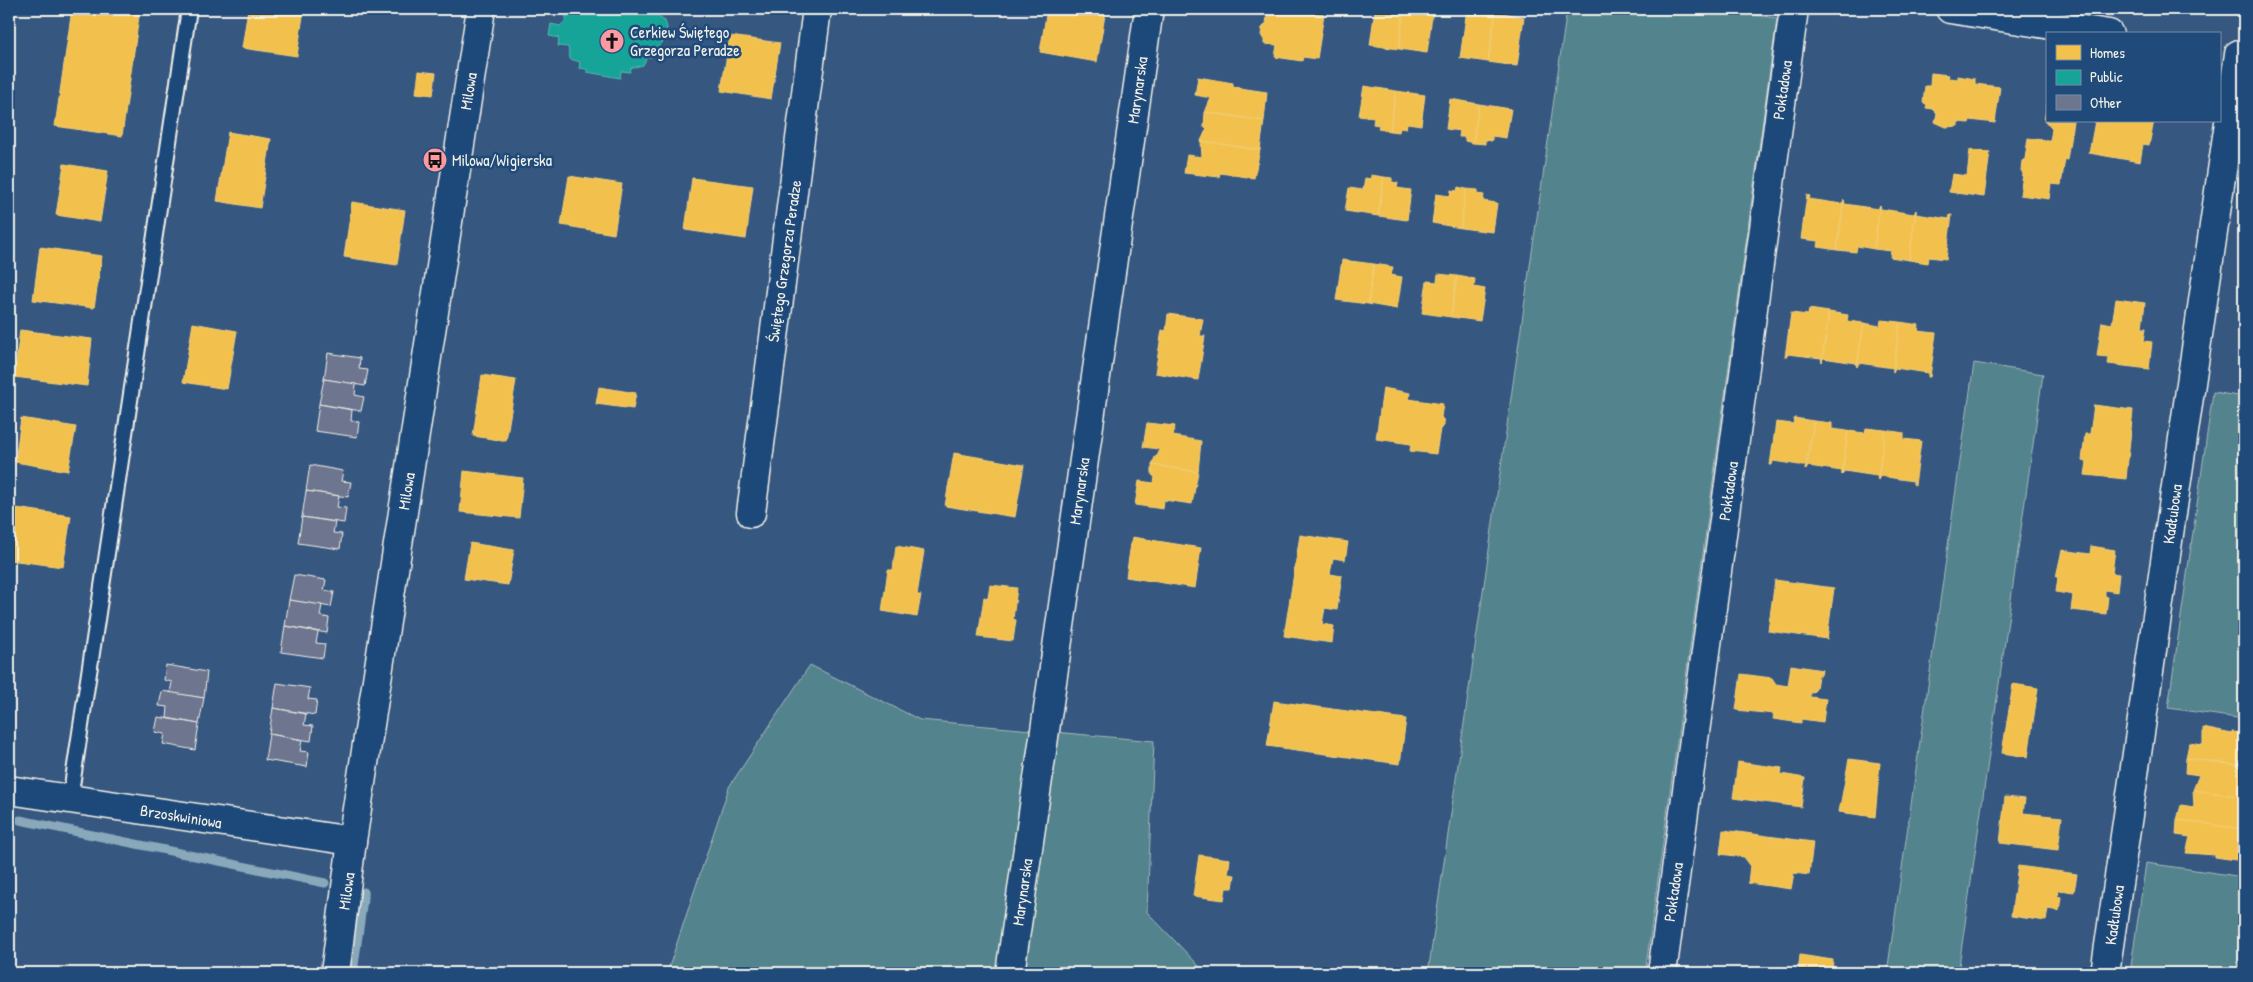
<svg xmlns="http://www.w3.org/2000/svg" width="2253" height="982" font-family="'Patrick Hand',sans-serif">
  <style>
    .green { fill: #53838d; stroke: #a4baba }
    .homes { fill: #f2c14e; stroke: #f3cf7c }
    .public { fill: #17a398; stroke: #59bab0 }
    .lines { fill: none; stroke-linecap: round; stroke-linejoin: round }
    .stream { stroke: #89a9bb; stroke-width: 9 }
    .building { fill: #6d758f; stroke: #f4f1e8 }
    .service-casing { stroke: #f4f1e8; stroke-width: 18 }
    .minor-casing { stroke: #f4f1e8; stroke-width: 31 }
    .service { stroke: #1f4a7a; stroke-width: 14 }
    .minor { stroke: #1f4a7a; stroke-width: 28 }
    .labels { text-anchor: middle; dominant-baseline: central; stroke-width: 5; stroke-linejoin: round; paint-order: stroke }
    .poi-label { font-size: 16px; fill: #f4f1e8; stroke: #1f4a7a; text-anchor: start }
    .street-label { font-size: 16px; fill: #f4f1e8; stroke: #1f4a7a }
  </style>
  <rect width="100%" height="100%" fill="#365780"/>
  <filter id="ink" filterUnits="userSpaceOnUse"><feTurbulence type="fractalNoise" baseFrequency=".02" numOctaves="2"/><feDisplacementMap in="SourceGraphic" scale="10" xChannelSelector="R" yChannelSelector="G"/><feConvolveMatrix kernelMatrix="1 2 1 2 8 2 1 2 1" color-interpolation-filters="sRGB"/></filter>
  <g filter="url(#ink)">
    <g class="green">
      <polygon points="1567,9 1708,9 1777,18 1645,973 1428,973"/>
      <polygon points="1974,363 2043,374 1958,973 1887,973"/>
      <polygon points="2213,392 2244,397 2244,719 2168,708"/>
      <polygon points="810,665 920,720 1154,741 1147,912 1202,969 1202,973 667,973 729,787"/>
      <polygon points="2146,863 2244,877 2244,973 2130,973"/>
    </g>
    <g class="homes">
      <polygon points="72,9 140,9 122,136 55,126"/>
      <polygon points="248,9 304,9 297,56 242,48"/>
      <polygon points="1047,9 1106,9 1097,62 1040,52"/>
      <polygon points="1268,9 1307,14 1307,11 1324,14 1317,59 1303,57 1302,61 1275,57 1277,45 1264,44 1264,40 1261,35 1262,28 1266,24"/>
      <polygon points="1375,9 1404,9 1399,49 1370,45"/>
      <polygon points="1404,9 1433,9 1427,53 1399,49"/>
      <polygon points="1467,9 1494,12 1496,9 1488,62 1460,58"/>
      <polygon points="1496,9 1497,12 1524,17 1517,66 1488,62"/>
      <polygon points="730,36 780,43 771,99 721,91"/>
      <polygon points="419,71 436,73 433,95 416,93"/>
      <polygon points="1931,73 1949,75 1948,78 1958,79 1958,76 1975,79 1975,84 2000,87 1995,123 1970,120 1969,123 1958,122 1958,126 1946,127 1935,122 1937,113 1933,109 1926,108 1927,104 1923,103 1925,86 1930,86"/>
      <polygon points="1198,77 1233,83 1233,87 1267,92 1264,121 1205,112 1211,98 1195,95"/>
      <polygon points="1364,86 1396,91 1390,131 1378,129 1379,125 1373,124 1374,118 1359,116"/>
      <polygon points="1396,91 1425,95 1421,125 1407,123 1406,129 1400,128 1399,132 1390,131"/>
      <polygon points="1450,99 1479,104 1473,143 1465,141 1465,137 1459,137 1460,131 1446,129"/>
      <polygon points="2047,103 2047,121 2073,121 2067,160 2065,159 2061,185 2051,184 2049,199 2020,195 2023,174 2021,170 2022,161 2025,159 2028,138 2050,141 2052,129 2044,120"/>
      <polygon points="1479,104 1511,109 1506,138 1492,136 1492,141 1485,140 1485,144 1473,143"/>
      <polygon points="1205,112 1264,121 1260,150 1201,141 1207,128 1204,127"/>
      <polygon points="2095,121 2154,121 2149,145 2143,144 2140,162 2089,153"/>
      <polygon points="228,132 271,139 260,208 217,201"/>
      <polygon points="1201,141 1260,150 1254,178 1220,173 1219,177 1184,173 1187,155 1202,157"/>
      <polygon points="1970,150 1990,152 1984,197 1949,192 1952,174 1967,176"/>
      <polygon points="64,164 108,171 100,222 56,215"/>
      <polygon points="1371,175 1384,177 1378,216 1345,211 1349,188 1363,190 1365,178 1371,179"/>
      <polygon points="569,176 622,184 614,234 561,225"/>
      <polygon points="1384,177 1392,178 1392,182 1398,183 1397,188 1411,190 1407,220 1378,216"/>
      <polygon points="692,178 753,186 746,239 685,230"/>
      <polygon points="1458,187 1466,189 1461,228 1432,223 1436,194 1450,196 1451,190 1457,191"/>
      <polygon points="1466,189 1478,190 1478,194 1484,195 1483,201 1497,203 1493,232 1461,228"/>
      <polygon points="1807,195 1810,196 1809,199 1842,204 1844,200 1837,250 1818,247 1819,241 1801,239"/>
      <polygon points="1844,200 1845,204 1878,209 1880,205 1874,249 1857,246 1856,252 1837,250"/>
      <polygon points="352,202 405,210 397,265 344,257"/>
      <polygon points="1880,205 1881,209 1914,214 1916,210 1909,260 1890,257 1891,251 1874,249"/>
      <polygon points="1916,210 1916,214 1949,219 1950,215 1952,215 1946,259 1929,257 1928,263 1909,260"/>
      <polygon points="40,247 102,256 94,308 33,300"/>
      <polygon points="1342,260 1374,264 1368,304 1336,300"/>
      <polygon points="1374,264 1393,267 1391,275 1402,277 1397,309 1368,304"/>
      <polygon points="1438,274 1457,276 1451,317 1422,313 1427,281 1437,282"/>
      <polygon points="1457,276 1475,279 1474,287 1485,289 1480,321 1451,317"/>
      <polygon points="2116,299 2145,303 2142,328 2146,328 2144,341 2152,342 2149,369 2108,364 2109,357 2097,356 2102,322 2112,324"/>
      <polygon points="1809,309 1829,312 1822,362 1821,358 1788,354 1787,357 1785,357 1791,313 1808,315"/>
      <polygon points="1829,312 1848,315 1847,321 1864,323 1857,367 1856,363 1823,358 1822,362"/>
      <polygon points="1168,314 1203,319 1200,336 1205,336 1198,380 1155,373 1162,330 1166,331"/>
      <polygon points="1881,320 1900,322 1893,372 1893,368 1859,363 1857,367 1864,323 1880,326"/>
      <polygon points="1900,322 1919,325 1918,331 1936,333 1930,377 1928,377 1928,373 1895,368 1893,372"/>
      <polygon points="193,323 237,331 227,389 183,382"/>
      <polygon points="20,330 92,339 87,386 14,377"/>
      <polygon points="482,375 516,380 506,441 473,436"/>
      <polygon points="599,387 636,393 633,409 596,404"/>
      <polygon points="1383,388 1410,393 1409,399 1443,404 1441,417 1444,421 1444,426 1440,429 1436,454 1410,451 1411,444 1376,439"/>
      <polygon points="2094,405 2133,410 2126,479 2085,475 2087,462 2082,461 2085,434 2090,434"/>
      <polygon points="21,418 76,427 68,471 15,462"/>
      <polygon points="1794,418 1814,421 1805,470 1806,466 1773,461 1772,465 1770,465 1776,422 1793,424"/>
      <polygon points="1814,421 1832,423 1832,429 1848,431 1842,475 1842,471 1808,466 1806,470"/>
      <polygon points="1147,423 1175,426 1173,436 1201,441 1198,472 1152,465 1155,457 1158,455 1159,449 1143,447"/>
      <polygon points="1866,428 1885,430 1878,480 1877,476 1844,471 1842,475 1848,431 1865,433"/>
      <polygon points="1885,430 1904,433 1904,439 1921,441 1915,485 1913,484 1913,481 1880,476 1878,480"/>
      <polygon points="954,453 1024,465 1015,517 945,506"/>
      <polygon points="1152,465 1198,472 1192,504 1164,500 1163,509 1135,505 1139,481 1154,483 1155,477 1152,475"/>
      <polygon points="464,471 523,478 519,518 460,512"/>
      <polygon points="9,507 71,516 63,567 9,560"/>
      <polygon points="1300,535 1348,542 1345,560 1333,558 1330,574 1342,576 1337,610 1325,608 1322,624 1334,626 1332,643 1284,636"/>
      <polygon points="1132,537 1201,548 1195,588 1126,577"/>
      <polygon points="470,543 514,550 508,585 464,579"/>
      <polygon points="896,546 924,551 917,595 921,595 917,617 882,611 888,570 893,570"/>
      <polygon points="2091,546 2115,550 2112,573 2119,574 2117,592 2105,590 2105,596 2108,597 2106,614 2071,610 2073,595 2056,592 2058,577 2056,577 2062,550 2090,554"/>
      <polygon points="1775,580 1834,588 1827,639 1768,631"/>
      <polygon points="990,585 1017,588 1013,619 1016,620 1013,641 978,637 984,597 988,598"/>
      <polygon points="1791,665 1822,670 1821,675 1818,675 1816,689 1813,692 1810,692 1810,697 1826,699 1823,722 1801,719 1801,723 1773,719 1774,714 1736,710 1741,674 1772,678 1776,684 1788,686"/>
      <polygon points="2013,684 2038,688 2028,757 2002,753"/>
      <polygon points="1274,701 1406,719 1400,764 1267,746"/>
      <polygon points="2203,728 2232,734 2232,732 2244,733 2244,766 2186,758 2189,743 2203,745"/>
      <polygon points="2186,758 2244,766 2244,797 2193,790 2199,775 2185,773"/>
      <polygon points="1849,759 1880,763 1875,817 1839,812"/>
      <polygon points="1738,762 1782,768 1781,774 1805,778 1801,807 1733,798"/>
      <polygon points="2193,790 2244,797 2242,829 2177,820 2181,805 2194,807"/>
      <polygon points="2005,797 2025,799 2023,813 2062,817 2058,850 2000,843"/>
      <polygon points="2177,820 2242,829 2236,860 2215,857 2215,855 2186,853 2190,837 2176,835"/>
      <polygon points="1723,830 1813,842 1809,875 1794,873 1791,889 1748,883 1750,865 1744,857 1720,854"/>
      <polygon points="1199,855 1230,859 1228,874 1235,875 1233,888 1226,888 1224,900 1193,896"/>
      <polygon points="2018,866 2077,874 2074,892 2058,890 2057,896 2061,897 2059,911 2048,909 2046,921 2011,916"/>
      <polygon points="1800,955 1833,960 1832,973 1798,973"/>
    </g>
    <polygon class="public" points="658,9 657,16 665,21 667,27 666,39 658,47 652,48 651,57 647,57 643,65 631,68 630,72 621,71 620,78 587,72 587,69 579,68 580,62 570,59 568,47 558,46 559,38 549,36 551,24 560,26 566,21 566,16 562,11 554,9"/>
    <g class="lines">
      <g class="stream">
        <polyline points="20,820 325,883"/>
        <polyline points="353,973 364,892"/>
      </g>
    </g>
    <g class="building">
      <polygon points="328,353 360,358 359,369 368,370 365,386 324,379"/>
      <polygon points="324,379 356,384 355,395 364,397 361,411 319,404"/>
      <polygon points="319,404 352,410 351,421 359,422 357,437 315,431"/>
      <polygon points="310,465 343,471 341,481 351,482 348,497 306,491"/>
      <polygon points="306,491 339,496 337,507 346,508 344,523 302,517"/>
      <polygon points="302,517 335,522 333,533 342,534 340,549 298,543"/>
      <polygon points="294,575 326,580 324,590 334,592 331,607 289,600"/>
      <polygon points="289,600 322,605 320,616 329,618 327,633 285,626"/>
      <polygon points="285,626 318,632 316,643 325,644 323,658 281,652"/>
      <polygon points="166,665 207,672 204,698 170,693 172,682 164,680"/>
      <polygon points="277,683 310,688 308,699 317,700 315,715 273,708"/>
      <polygon points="162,691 204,698 199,724 167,718 168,707 159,706"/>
      <polygon points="273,708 306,714 304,725 313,726 311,741 269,734"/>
      <polygon points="158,717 199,724 195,750 163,744 165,734 155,732"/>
      <polygon points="269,734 302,740 300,751 309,752 307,767 265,760"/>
      <polygon points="9,901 12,901 9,925"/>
    </g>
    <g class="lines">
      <defs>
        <polyline id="service" points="70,799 189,9"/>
        <g id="minor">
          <polyline points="1950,9 2109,34"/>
          <polyline points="751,513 817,9"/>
          <polyline points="9,790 352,841"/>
          <polyline points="335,973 352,841 481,9"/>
          <polyline points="1010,973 1149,9"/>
          <polyline points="1662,973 1794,9"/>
          <polyline points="2105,973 2239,54"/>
        </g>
      </defs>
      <use href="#service" class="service-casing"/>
      <use href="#minor" class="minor-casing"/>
      <use href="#service" class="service"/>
      <use href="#minor" class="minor"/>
    </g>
  </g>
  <defs>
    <symbol id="church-disc" viewBox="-11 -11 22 22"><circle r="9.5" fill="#ff9aa2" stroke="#1f4a7a"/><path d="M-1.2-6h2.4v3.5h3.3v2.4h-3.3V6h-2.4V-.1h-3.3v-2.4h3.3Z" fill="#111"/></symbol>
    <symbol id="bus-disc" viewBox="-11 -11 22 22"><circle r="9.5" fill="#ff9aa2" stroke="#1f4a7a"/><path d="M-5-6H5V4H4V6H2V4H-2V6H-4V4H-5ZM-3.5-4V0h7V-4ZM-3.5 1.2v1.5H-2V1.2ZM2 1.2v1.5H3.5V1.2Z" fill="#111"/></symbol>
  </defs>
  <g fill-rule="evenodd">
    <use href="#church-disc" x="598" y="27" width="28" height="28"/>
    <use href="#bus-disc" x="421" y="146" width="28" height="28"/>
  </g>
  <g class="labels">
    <g class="poi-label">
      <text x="630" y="32">Cerkiew Świętego<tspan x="630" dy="18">Grzegorza Peradze</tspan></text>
      <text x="452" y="160">Milowa/Wigierska</text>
    </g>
    <g class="street-label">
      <text transform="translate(1137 90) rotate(-82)">Marynarska</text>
      <text transform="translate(1782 90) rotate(-82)">Pokładowa</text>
      <text transform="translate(468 91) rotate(-81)">Milowa</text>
      <text transform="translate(784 261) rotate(-82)">Świętego Grzegorza Peradze</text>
      <text transform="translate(406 491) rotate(-81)">Milowa</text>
      <text transform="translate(1079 491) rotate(-82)">Marynarska</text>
      <text transform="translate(1728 491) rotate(-82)">Pokładowa</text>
      <text transform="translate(2172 514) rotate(-82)">Kadłubowa</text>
      <text transform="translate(181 816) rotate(9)">Brzoskwiniowa</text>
      <text transform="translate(346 891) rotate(-82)">Milowa</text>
      <text transform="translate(1022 892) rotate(-82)">Marynarska</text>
      <text transform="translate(1673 892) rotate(-82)">Pokładowa</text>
      <text transform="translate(2114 915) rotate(-82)">Kadłubowa</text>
    </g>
  </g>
  <rect width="2253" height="982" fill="none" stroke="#1f4a7a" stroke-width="30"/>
  <rect x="15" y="15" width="2223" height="952" fill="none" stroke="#f4f1e8" stroke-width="2" filter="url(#ink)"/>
  <rect x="2046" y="32" width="175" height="90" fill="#1f4a7a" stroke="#748da6"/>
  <rect x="2056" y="45" width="25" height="15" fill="#f2c14e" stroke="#748da6"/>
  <text x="2090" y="58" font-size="15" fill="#f4f1e8">Homes</text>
  <rect x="2056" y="70" width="25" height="15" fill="#17a398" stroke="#748da6"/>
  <text x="2090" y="82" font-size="15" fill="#f4f1e8">Public</text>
  <rect x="2056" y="95" width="25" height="15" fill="#6d758f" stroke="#748da6"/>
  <text x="2090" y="108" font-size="15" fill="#f4f1e8">Other</text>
</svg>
